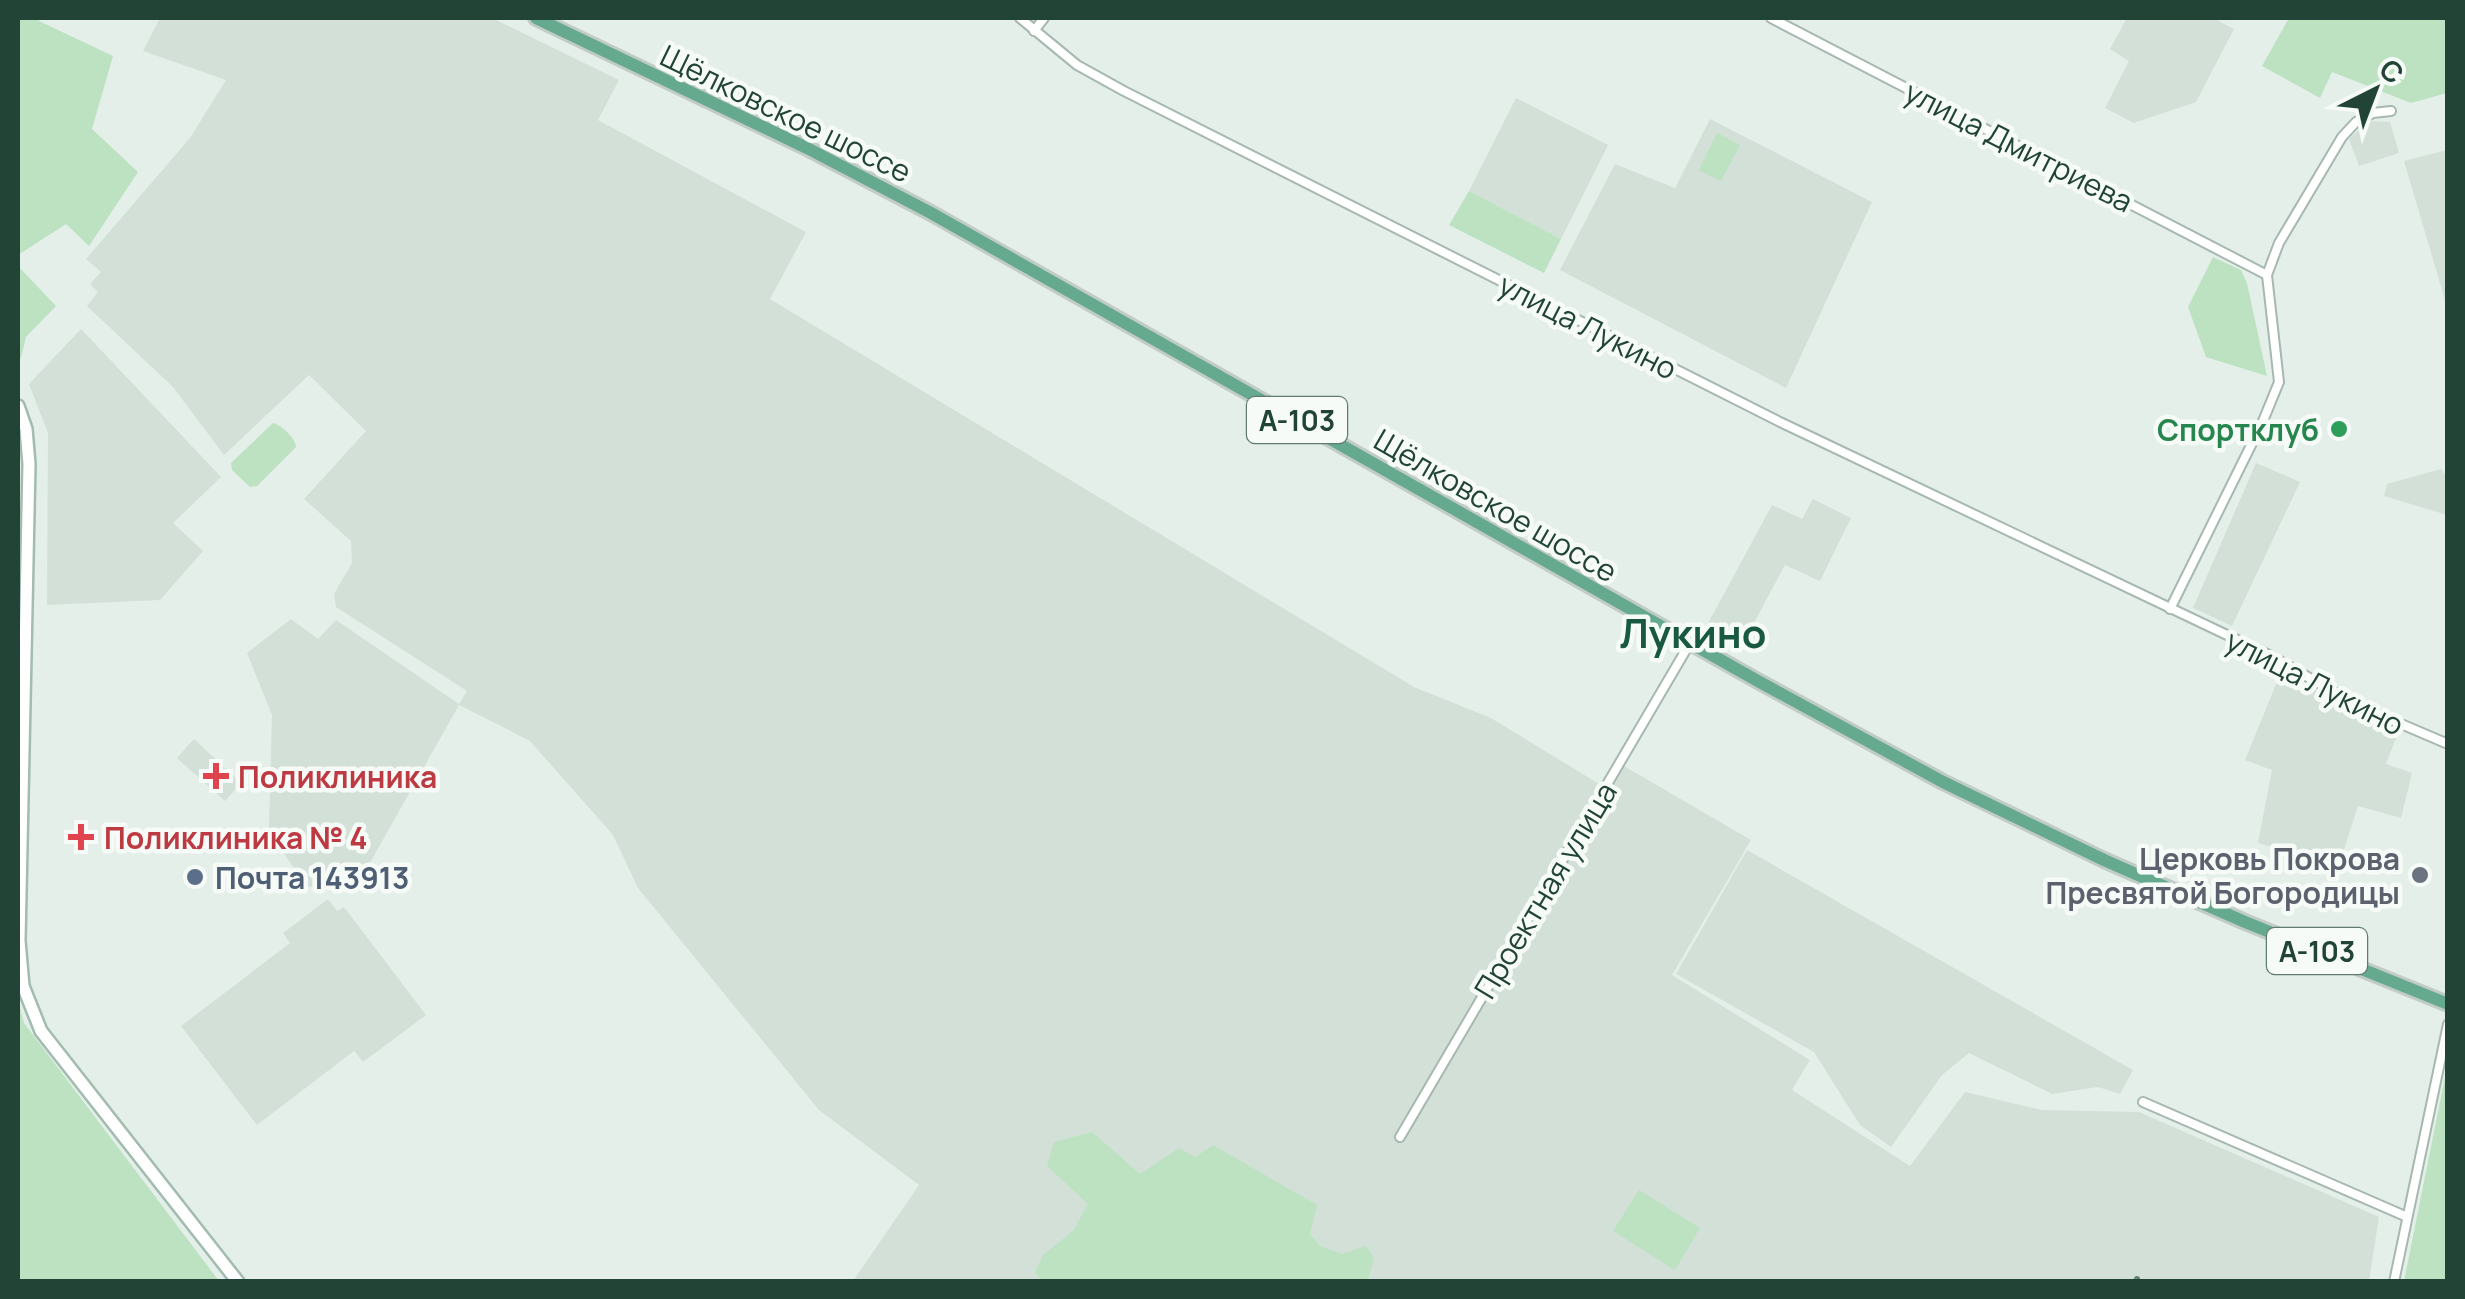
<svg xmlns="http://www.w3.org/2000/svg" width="2465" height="1299" font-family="Manrope,sans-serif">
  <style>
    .built { fill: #d2e0d8 }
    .green { fill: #bce2c1 }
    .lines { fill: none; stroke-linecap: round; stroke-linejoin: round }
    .minor-casing { stroke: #a6b8b0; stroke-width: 12 }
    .secondary-casing { stroke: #a2bcaf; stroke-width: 16 }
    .primary-casing { stroke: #c1cbc7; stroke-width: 18 }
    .minor { stroke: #fff; stroke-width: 8 }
    .secondary { stroke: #fff; stroke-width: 11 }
    .primary { stroke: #65a98e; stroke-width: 12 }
    .rail-casing { stroke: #5c7f71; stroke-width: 6 }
    .rail { stroke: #f6fbf8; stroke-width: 2.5; stroke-dasharray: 8; stroke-linecap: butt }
    .leisure-dot { fill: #2e9e5b; stroke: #f6fbf8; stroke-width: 4 }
    .health-dot { fill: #e0444e; stroke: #f6fbf8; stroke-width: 4 }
    .worship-dot { fill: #6b7280; stroke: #f6fbf8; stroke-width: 4 }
    .service-dot { fill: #5c6f8a; stroke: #f6fbf8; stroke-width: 4 }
    .labels { text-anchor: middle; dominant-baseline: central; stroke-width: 9; stroke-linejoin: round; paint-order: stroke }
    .shield { fill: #f6fbf8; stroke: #617b70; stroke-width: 2.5 }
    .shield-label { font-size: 28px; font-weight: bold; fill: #214436 }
    .street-label { font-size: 30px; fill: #214436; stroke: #f6fbf8 }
    .leisure-label { font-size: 30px; font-weight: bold; fill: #27864d; stroke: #f6fbf8; text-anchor: end }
    .health-label { font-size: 30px; font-weight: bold; fill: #be3a42; stroke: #f6fbf8; text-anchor: start }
    .worship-label { font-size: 30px; font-weight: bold; fill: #5b616d; stroke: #f6fbf8; text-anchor: end }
    .service-label { font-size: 30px; font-weight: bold; fill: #4e5e75; stroke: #f6fbf8; text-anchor: start }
    .district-label { font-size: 40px; font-weight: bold; fill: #1a5941; stroke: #f6fbf8 }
  </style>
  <rect width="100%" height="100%" fill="#e5efe9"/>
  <g class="built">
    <polygon points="160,18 492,18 619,80 598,120 806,232 770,299 1414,687 1491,718 1609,790 1624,766 1751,840 1672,975 1810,1060 1792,1090 1910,1166 1965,1092 2042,1110 2139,1112 2379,1217 2369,1281 853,1281 919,1185 819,1110 638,888 613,835 530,741 459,705 358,884 306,887 269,830 272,715 247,653 291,619 318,639 336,620 459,704 467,691 336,607 334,594 352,563 351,541 304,499 366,431 309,375 224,455 173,387 87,306 98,292 90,284 101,272 86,259 190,138 226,80 143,51"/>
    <polygon points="2127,18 2213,18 2234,29 2196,102 2134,123 2105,108 2129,61 2110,49"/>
    <polygon points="1516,98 1608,145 1561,239 1469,191"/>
    <polygon points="1710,119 1872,202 1786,388 1560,270 1615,164 1675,188"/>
    <polygon points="2369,121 2390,122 2399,153 2359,166 2349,139"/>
    <polygon points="2447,150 2448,150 2447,307 2404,161"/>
    <polygon points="81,329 221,477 173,523 203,551 160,600 47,605 48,433 29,384"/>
    <polygon points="2256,463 2300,482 2232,626 2193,608"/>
    <polygon points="2441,469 2447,477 2447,515 2384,496 2387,484"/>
    <polygon points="1813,499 1851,518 1820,581 1785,565 1740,649 1705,629 1772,505 1802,519"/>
    <polygon points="2281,672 2399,730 2386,764 2412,773 2401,818 2358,806 2339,865 2258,843 2272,770 2245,760"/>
    <polygon points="194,739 241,783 225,801 177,758"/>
    <polygon points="1747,850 2133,1070 2120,1094 2098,1087 2052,1094 1969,1053 1942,1075 1891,1147 1860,1125 1814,1052 1676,974"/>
    <polygon points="328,899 337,911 344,907 426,1015 363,1062 354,1051 257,1125 181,1026 290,943 283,933"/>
  </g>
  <g class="green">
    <polygon points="18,18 40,18 39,21 113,56 92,129 138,172 89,246 66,224 18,255"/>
    <polygon points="2289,18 2447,18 2447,93 2411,103 2332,72 2320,98 2262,66"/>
    <polygon points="1717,133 1740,145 1721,181 1699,170"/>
    <polygon points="1469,191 1561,239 1544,273 1449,225"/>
    <polygon points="2213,257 2241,270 2247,283 2267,376 2206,357 2188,307"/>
    <polygon points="18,266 56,306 26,337 21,358 18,360"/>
    <path d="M273 423C282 425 295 438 296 447L257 486 250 487 232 470 231 463Z"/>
    <polygon points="18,1001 24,1023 219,1281 18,1281"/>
    <polygon points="2447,1067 2447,1281 2404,1281"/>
    <polygon points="1092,1132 1140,1174 1179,1148 1195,1157 1213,1145 1317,1205 1310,1234 1320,1246 1342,1254 1366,1246 1374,1258 1368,1280 1042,1281 1035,1272 1043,1255 1073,1231 1088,1204 1047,1166 1054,1142"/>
    <polygon points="1639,1190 1700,1228 1675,1270 1613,1231"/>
  </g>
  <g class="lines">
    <defs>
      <g id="minor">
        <polyline points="1020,18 1077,65 1124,91 1780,422 2269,655 2359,706 2448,744"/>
        <polyline points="1771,18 2267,275"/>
        <polyline points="1034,31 1044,18"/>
        <polyline points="2170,609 2263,421 2279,382 2267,275 2279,243 2342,137 2356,122 2373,113 2391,111"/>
        <polyline points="2143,1102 2405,1216"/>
        <polyline points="1400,1137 1690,643"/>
        <polyline points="2394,1282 2448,1024"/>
      </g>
      <polyline id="secondary" points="18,406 26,429 29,464 19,941 23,986 41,1031 238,1282"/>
      <polyline id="primary" points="536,18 807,148 931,213 1756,680 1943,782 2104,860 2245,922 2448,1004"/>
    </defs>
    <use href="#minor" class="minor-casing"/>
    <use href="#secondary" class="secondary-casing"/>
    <use href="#primary" class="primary-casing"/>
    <use href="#minor" class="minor"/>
    <use href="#secondary" class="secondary"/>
    <use href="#primary" class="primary"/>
    <defs>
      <polyline id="rail" points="2136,1282 2137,1279"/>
    </defs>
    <use href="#rail" class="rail-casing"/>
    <use href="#rail" class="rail"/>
  </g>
  <circle class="leisure-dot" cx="2339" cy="429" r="10"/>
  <g class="health-dot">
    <path d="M211 761h10v10h10v10h-10v10h-10v-10h-10v-10h10z"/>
    <path d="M76 822h10v10h10v10h-10v10h-10v-10h-10v-10h10z"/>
  </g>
  <circle class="worship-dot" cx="2420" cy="875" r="10"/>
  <circle class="service-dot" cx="195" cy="877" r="10"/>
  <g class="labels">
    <g class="shield">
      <rect x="1247" y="397" width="100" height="46" rx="8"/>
      <rect x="2267" y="928" width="100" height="46" rx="8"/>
    </g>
    <g class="shield-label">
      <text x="1297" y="420">А-103</text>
      <text x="2317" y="951">А-103</text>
    </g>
    <g class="street-label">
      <text transform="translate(786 113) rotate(26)">Щёлковское шоссе</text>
      <text transform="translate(2019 146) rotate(27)">улица Дмитриева</text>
      <text transform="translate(1588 326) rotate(27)">улица Лукино</text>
      <text transform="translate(1496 505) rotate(30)">Щёлковское шоссе</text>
      <text transform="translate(2315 682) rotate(27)">улица Лукино</text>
      <text transform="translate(1545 890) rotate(-59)">Проектная улица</text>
    </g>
    <g class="leisure-label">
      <text x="2319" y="429">Спортклуб</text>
    </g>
    <g class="health-label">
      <text x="238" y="776">Поликлиника</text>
      <text x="104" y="837">Поликлиника № 4</text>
    </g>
    <g class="worship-label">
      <text x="2400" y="858">Церковь Покрова<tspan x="2400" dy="34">Пресвятой Богородицы</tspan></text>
    </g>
    <g class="service-label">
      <text x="215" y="877">Почта 143913</text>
    </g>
    <g class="district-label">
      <text x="1693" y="632">Лукино</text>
    </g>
  </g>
  <rect width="2465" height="1299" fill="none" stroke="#214436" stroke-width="40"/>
  <g transform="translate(2375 90) rotate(42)" stroke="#f6fbf8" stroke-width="8" paint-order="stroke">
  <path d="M0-8L18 38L0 25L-18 38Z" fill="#214436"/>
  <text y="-15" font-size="28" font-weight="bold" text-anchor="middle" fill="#214436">С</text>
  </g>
</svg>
